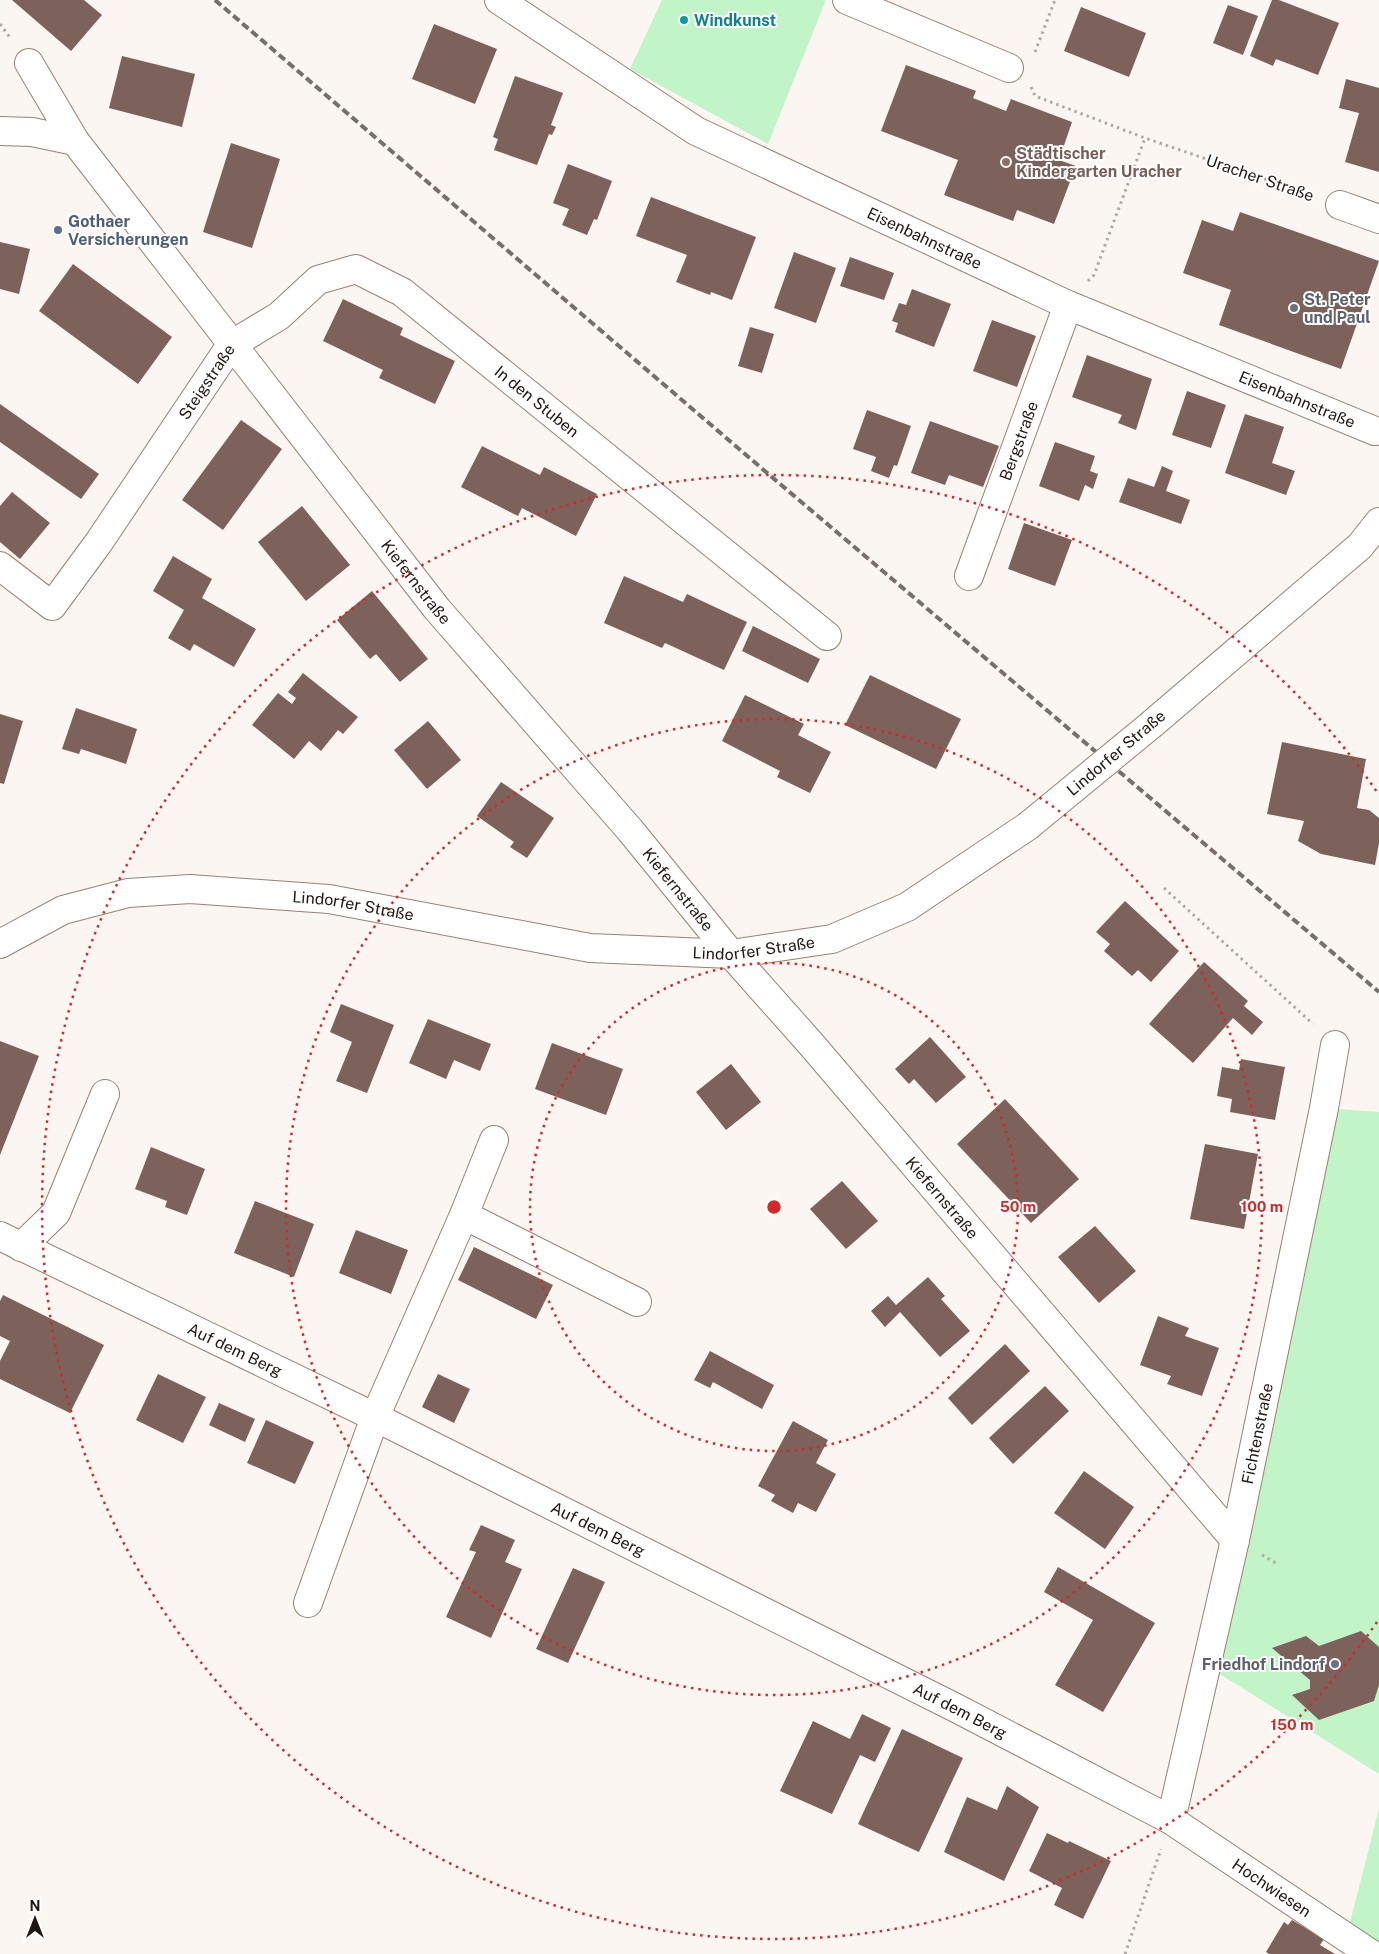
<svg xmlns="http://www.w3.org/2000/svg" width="1379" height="1954" font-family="'Public Sans',sans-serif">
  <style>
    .green { fill: #c1f4c7 }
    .building { fill: #7d615b }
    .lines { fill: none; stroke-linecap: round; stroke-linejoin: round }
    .minor-casing { stroke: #9a8172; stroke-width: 30 }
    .path { stroke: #b1a9a5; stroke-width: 3; stroke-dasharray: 2.5 4; stroke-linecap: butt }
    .minor { stroke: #fff; stroke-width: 28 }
    .rail { stroke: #786f6a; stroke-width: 4; stroke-dasharray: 8 4; stroke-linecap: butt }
    .minor-bridge-casing { stroke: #9a8172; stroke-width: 30; stroke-linecap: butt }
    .minor-bridge { stroke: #fff; stroke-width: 28 }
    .ring { fill: none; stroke: #d62828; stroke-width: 2.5; stroke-dasharray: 2.5 5 }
    .culture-dot { fill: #0f9aa8; stroke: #fff; stroke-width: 2 }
    .education-dot { fill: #8d6e63; stroke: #fff; stroke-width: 2 }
    .service-dot { fill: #5c6f8a; stroke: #fff; stroke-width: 2 }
    .worship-dot { fill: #6b7280; stroke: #fff; stroke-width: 2 }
    .labels { text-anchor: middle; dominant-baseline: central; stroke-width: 4; stroke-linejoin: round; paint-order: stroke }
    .culture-label { font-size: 16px; font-weight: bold; fill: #0d838f; stroke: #fff; text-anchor: start }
    .education-label { font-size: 16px; font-weight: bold; fill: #785e54; stroke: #fff; text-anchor: start }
    .street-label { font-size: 16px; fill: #211711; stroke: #fff }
    .service-label { font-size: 16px; font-weight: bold; fill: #4e5e75; stroke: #fff; text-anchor: start }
    .worship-label { font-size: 16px; font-weight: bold; fill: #5b616d; stroke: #fff; text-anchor: start }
    .centre { fill: #d62828; stroke: #fff; stroke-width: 2.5 }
    .ring-label { font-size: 15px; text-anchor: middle; font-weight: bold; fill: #d62828; stroke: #fff; stroke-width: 4; stroke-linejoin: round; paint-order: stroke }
  </style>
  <rect width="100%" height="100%" fill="#fcf6f3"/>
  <g class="green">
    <polygon points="662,0 826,0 768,144 630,69"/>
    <polygon points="1324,1108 1379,1112 1379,1774 1207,1666"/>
    <polygon points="1379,1809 1379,1954 1346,1938"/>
  </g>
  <g class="building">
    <polygon points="12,0 84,0 102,15 71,51"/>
    <polygon points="1272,0 1279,0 1339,23 1318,75 1276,59 1273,66 1250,56"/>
    <polygon points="1228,5 1258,16 1243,55 1213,43"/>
    <polygon points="1081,7 1146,33 1129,77 1064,51"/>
    <polygon points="434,24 497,49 475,104 412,79"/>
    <polygon points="122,56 195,74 182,127 109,108"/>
    <polygon points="906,65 976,91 973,98 1006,111 1011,99 1072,122 1059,160 1076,166 1054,224 1017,210 1013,221 944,195 958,160 881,131"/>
    <polygon points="515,76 563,93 551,125 556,127 552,135 549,134 537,165 494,150 498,139 493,137"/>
    <polygon points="1346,79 1379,88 1379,172 1345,162 1359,113 1339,108"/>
    <polygon points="231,143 280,159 252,248 203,232"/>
    <polygon points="568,164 612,181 597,220 594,219 587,235 562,225 569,209 553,203"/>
    <polygon points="651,197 756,237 732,300 711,292 710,295 676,282 687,255 636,236"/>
    <polygon points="1240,212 1379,261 1341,369 1219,325 1231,290 1183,273 1202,220 1233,231"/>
    <polygon points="0,242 30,249 19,294 0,289"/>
    <polygon points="794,252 836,268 816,323 774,308"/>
    <polygon points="850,257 894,273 884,300 840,286"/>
    <polygon points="73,264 172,337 138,384 39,311"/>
    <polygon points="912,289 951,304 934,347 895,332 898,323 892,321 899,303 906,305"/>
    <polygon points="343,299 403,328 400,335 455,361 435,404 379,378 383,370 323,341"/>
    <polygon points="992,320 1036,336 1017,387 973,371"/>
    <polygon points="750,327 774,334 762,373 738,366"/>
    <polygon points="1087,355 1152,379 1136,430 1118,423 1122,415 1072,397"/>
    <polygon points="1187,391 1226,405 1211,448 1172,435"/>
    <polygon points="0,404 99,474 81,499 0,442"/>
    <polygon points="867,410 911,426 897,466 894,465 889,478 871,471 876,457 853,449"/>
    <polygon points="1245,414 1284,427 1272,463 1295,471 1286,495 1225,473"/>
    <polygon points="241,420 282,449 223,530 182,500"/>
    <polygon points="930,421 999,446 983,487 949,475 945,485 911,473"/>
    <polygon points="1055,442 1095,456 1090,471 1098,474 1093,489 1085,485 1079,501 1039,486"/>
    <polygon points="482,446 540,475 544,467 597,494 576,536 522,508 518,516 461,487"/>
    <polygon points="1162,466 1173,471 1166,491 1190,500 1181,524 1119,502 1128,478 1154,487"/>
    <polygon points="12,492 50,523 20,559 0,542 0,506"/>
    <polygon points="302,506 350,565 306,601 258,542"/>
    <polygon points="1024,523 1072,540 1055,586 1008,569"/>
    <polygon points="173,556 212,579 202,598 256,629 234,667 194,644 190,651 168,638 184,610 153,591"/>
    <polygon points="624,576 683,602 687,594 747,622 724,670 665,643 662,648 604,623"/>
    <polygon points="372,591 428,659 400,682 376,654 370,659 337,620"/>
    <polygon points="753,626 820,659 808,683 742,651"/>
    <polygon points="303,673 358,717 343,734 338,730 321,751 309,741 294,759 252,725 278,693 292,704 296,698 288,692"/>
    <polygon points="870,675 961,719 936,769 845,725"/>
    <polygon points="745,695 804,724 798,735 831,752 810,793 777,777 780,771 722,741"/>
    <polygon points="76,708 137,729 126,764 81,749 79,754 62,749"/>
    <polygon points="0,714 23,721 4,784 0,783"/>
    <polygon points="428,721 461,760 427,789 394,750"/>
    <polygon points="1282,742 1366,759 1357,808 1369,810 1379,818 1379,843 1375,865 1321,854 1298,841 1304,821 1267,814"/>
    <polygon points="501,782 554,818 527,858 510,847 514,842 477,816"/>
    <polygon points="1125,901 1179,951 1151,982 1138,970 1132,976 1104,951 1110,944 1096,932"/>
    <polygon points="1204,962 1248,1001 1244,1006 1263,1022 1252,1035 1233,1018 1193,1063 1149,1024"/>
    <polygon points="341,1004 394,1025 367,1093 336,1081 352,1042 330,1032"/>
    <polygon points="428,1019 491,1044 480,1071 454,1060 446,1079 409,1063"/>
    <polygon points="930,1037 966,1077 936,1103 914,1079 909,1084 895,1069"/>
    <polygon points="0,1041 39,1056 0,1155"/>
    <polygon points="552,1043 623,1069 606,1115 535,1089"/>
    <polygon points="1241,1059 1285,1067 1275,1120 1230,1112 1232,1099 1217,1096 1222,1067 1239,1070"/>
    <polygon points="731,1064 761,1102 726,1130 696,1092"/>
    <polygon points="1005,1099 1079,1179 1031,1223 957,1144"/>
    <polygon points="1205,1144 1258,1154 1244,1229 1190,1219"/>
    <polygon points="151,1147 205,1169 187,1215 165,1207 167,1201 135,1189"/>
    <polygon points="842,1181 878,1221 846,1249 810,1209"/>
    <polygon points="255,1201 314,1224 294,1277 234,1253"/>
    <polygon points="1095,1226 1136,1271 1099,1303 1058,1257"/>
    <polygon points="356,1230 408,1250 391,1294 339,1273"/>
    <polygon points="474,1247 553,1285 536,1319 458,1280"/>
    <polygon points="928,1277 945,1296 941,1299 970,1331 940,1357 900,1312 885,1327 871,1311 888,1296 896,1305"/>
    <polygon points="3,1295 104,1345 70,1413 0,1379 0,1361 10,1341 0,1336 0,1301"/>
    <polygon points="1158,1316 1189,1328 1185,1336 1219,1348 1202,1396 1167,1384 1171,1376 1140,1365"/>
    <polygon points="1005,1344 1030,1371 972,1425 948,1398"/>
    <polygon points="710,1351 774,1385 762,1409 713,1382 710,1388 694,1380"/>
    <polygon points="158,1374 206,1397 183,1443 136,1420"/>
    <polygon points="438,1374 470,1389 454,1423 422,1407"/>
    <polygon points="1045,1386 1069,1411 1013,1464 989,1438"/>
    <polygon points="219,1403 255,1419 245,1442 209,1425"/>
    <polygon points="266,1420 314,1442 295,1484 247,1463"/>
    <polygon points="793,1421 828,1440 816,1463 836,1474 816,1512 798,1503 793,1513 771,1501 775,1495 758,1486"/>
    <polygon points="1084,1471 1134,1507 1105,1549 1054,1513"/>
    <polygon points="481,1525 515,1540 505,1562 522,1569 491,1638 446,1617 476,1552 469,1550"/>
    <polygon points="1058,1567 1155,1623 1103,1712 1055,1685 1093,1620 1044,1592"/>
    <polygon points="573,1568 605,1582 568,1663 536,1649"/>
    <polygon points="1361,1631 1379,1647 1379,1685 1374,1701 1319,1720 1292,1695 1310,1689 1310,1680 1272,1648 1306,1636 1319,1646"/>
    <polygon points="862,1714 891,1728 875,1762 860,1755 832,1814 780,1791 813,1721 850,1739"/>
    <polygon points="902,1729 963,1758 919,1852 858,1824"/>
    <polygon points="1007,1786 1039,1807 1004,1881 944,1852 967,1797 997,1810"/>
    <polygon points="1047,1833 1068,1843 1069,1841 1111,1861 1083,1919 1054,1905 1062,1888 1029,1871"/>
    <polygon points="1292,1920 1324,1939 1320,1945 1335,1954 1269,1954 1266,1952 1284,1922 1288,1925"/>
  </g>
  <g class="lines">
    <defs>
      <g id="minor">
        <path id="s1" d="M499 0 696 131 1068 305 1375 431"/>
        <polyline points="847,0 1009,68"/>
        <path id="s2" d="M29 63 75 141 437 609 630 830 731 954 811 1044 1235 1540"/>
        <polyline points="0,131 32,132 75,141"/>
        <polyline points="1340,205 1379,219"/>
        <path id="s3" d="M0 566 52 606 99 542 231 345 279 316 318 280 356 269 402 292 827 636"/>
        <path id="s4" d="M969 576 1068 305"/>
        <polyline points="1152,724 1360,546 1379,522"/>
        <path id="s5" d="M0 944 63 910 128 893 190 889 329 899 590 948 731 954 832 939 907 907 1028 826"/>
        <polyline points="464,1215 637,1302"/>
        <path id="s6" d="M0 1236 375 1417 956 1708 1171 1820 1371 1954"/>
        <polyline points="21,1247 56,1213 105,1094"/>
        <polyline points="308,1603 375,1417 464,1215 494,1140"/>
        <path id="s7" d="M1171 1820 1235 1540 1324 1108 1335 1045"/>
      </g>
    </defs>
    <use href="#minor" class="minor-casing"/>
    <g class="path">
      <polyline points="0,24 11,39"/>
      <polyline points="1035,52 1055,0"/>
      <polyline points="1031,87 1035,96 1145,138 1312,195"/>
      <polyline points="1088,281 1094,275 1145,138"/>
      <polyline points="1164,888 1313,1024"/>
      <polyline points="1262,1555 1276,1563"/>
      <polyline points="1125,1954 1161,1849"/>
    </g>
    <use href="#minor" class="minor"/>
    <polyline class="rail" points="215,0 766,472 1379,992"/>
    <defs>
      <polyline id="minor-bridge" points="1028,826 1152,724"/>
    </defs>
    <use href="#minor-bridge" class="minor-bridge-casing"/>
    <use href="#minor-bridge" class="minor-bridge"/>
  </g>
  <g class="ring">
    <circle cx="774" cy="1207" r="244"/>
    <circle cx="774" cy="1207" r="488"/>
    <path d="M1377 1622A732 732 0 1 1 1377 792"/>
  </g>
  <circle class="culture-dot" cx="684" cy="20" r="5"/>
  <circle class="education-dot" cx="1006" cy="162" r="5"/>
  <circle class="service-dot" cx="58" cy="230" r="5"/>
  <g class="worship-dot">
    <circle cx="1294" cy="308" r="5"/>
    <circle cx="1335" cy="1664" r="5"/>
  </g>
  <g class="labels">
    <g class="culture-label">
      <text x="694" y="20">Windkunst</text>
    </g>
    <g class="education-label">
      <text x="1016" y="153">Städtischer<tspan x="1016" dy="18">Kindergarten Uracher</tspan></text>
    </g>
    <g class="street-label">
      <text transform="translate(1260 178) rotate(19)">Uracher Straße</text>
      <text stroke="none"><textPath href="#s1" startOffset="489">Eisenbahnstraße</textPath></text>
      <text stroke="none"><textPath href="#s3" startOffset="338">Steigstraße</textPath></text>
      <text stroke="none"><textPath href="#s1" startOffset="895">Eisenbahnstraße</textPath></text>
      <text stroke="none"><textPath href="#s3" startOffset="756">In den Stuben</textPath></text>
      <text stroke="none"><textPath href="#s4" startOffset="144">Bergstraße</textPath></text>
      <text stroke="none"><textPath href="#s2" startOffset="648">Kiefernstraße</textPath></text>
      <text transform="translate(1116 753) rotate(-40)">Lindorfer Straße</text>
      <text stroke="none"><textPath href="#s2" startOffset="1052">Kiefernstraße</textPath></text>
      <text stroke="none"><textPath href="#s5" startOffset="365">Lindorfer Straße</textPath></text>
      <text stroke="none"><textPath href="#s5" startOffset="770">Lindorfer Straße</textPath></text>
      <text stroke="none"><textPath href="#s2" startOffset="1458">Kiefernstraße</textPath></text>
      <text stroke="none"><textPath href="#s6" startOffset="261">Auf dem Berg</textPath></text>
      <text stroke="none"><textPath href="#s7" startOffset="396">Fichtenstraße</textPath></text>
      <text stroke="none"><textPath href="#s6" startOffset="666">Auf dem Berg</textPath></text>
      <text stroke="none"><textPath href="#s6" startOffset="1071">Auf dem Berg</textPath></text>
      <text stroke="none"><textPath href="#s6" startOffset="1430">Hochwiesen</textPath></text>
    </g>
    <g class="service-label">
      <text x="68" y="221">Gothaer<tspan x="68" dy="18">Versicherungen</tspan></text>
    </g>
    <g class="worship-label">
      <text x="1304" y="299">St. Peter<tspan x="1304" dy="18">und Paul</tspan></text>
      <text x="1325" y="1664" text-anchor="end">Friedhof Lindorf</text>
    </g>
  </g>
  <circle cx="774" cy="1207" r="8" class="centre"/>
  <g class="ring-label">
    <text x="1018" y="1212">50 m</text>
    <text x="1262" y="1212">100 m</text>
    <text x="1292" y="1730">150 m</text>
  </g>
  <g transform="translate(35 1919)" stroke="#ffffff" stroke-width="4" paint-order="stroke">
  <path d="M0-4L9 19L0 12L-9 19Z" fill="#211711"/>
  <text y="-8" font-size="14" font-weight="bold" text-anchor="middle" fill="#211711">N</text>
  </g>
</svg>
